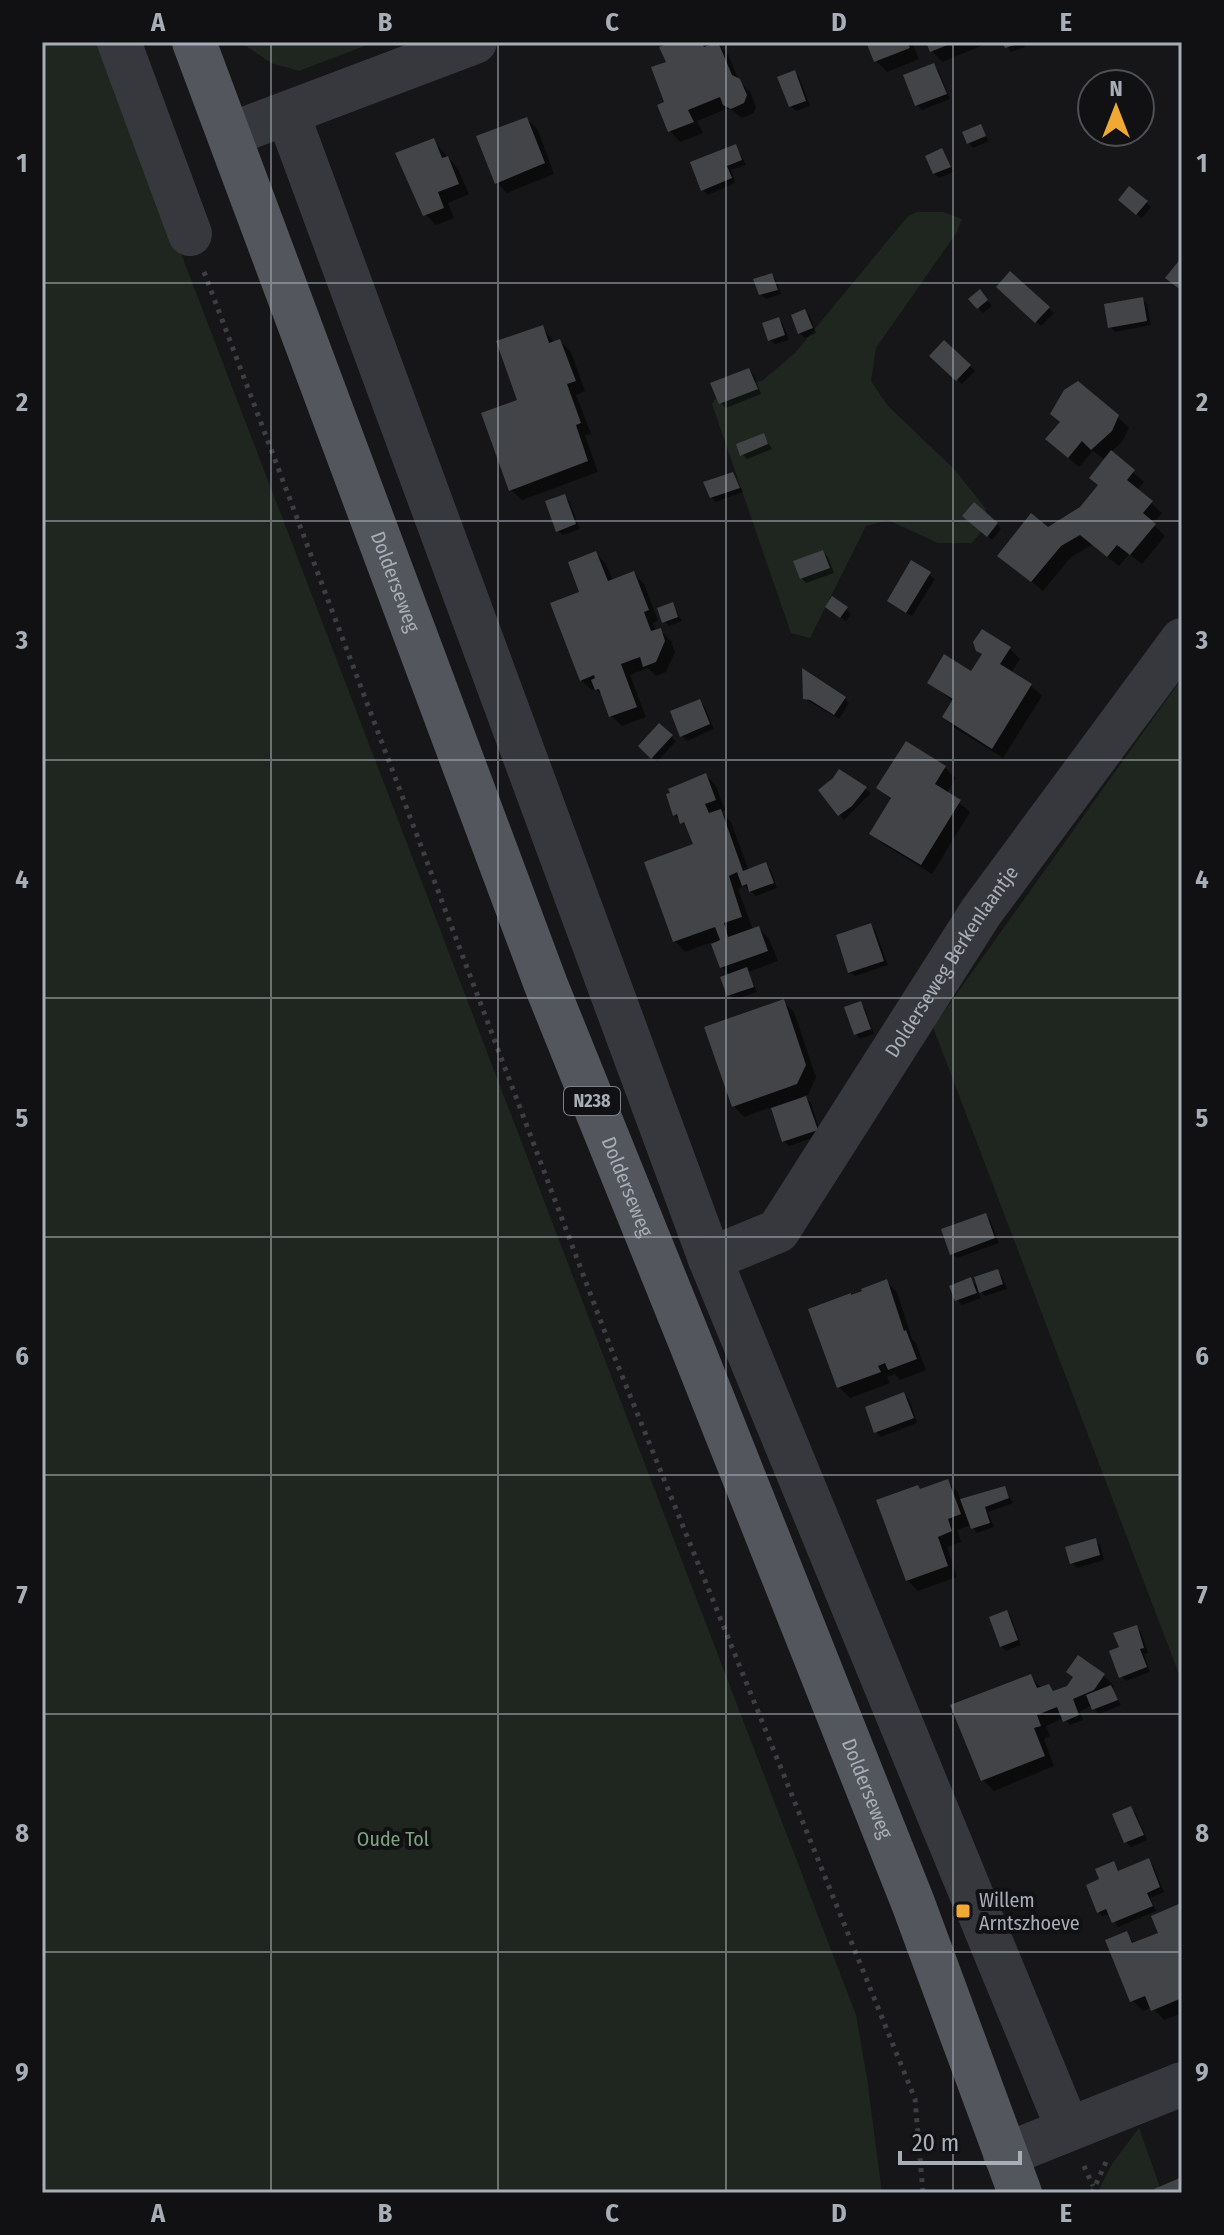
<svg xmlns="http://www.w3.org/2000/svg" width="1224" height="2235" font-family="'Fira Sans Condensed',sans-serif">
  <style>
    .green { fill: #1e261f }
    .shadow { fill: #0007 }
    .building { fill: #424448 }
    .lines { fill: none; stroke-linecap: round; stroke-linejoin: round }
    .path { stroke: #3d3f44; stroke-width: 5; stroke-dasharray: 4 6; stroke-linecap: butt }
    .minor { stroke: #37383d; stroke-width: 44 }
    .major { stroke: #53565c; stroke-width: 44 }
    .grid { fill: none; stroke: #a8aeb8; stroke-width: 2; stroke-opacity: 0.55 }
    .poi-dot { fill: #f1a935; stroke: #111113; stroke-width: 3 }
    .labels { text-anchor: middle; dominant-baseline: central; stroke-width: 8; stroke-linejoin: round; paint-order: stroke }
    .shield { fill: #111113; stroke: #7b7f86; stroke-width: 2 }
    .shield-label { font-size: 18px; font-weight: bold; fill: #a8aeb8 }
    .street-label { font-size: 20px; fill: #a8aeb8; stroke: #111113 }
    .park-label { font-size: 20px; fill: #7fa380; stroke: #111113 }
    .poi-label { font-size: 20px; fill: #a8aeb8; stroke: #111113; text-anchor: start }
    .neatline { fill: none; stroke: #a8aeb8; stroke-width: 3 }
    .grid-label { font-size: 26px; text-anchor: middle; font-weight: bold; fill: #a8aeb8 }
  </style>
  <rect width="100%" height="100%" fill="#161618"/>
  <g class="green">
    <polygon points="42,42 100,42 856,2015 867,2078 882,2193 42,2193"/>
    <polygon points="240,42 375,42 299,71 271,63"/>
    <polygon points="917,212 943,212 962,219 957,232 876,348 871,381 888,406 955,470 986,509 986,526 972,543 938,543 888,520 866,526 810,638 791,633 712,404 723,387 762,381 795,353 908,216"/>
    <polygon points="1182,678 1182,1682 933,1027"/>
    <polygon points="1139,2128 1162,2193 1097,2193 1112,2164"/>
  </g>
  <g class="shadow">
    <polygon points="676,42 706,42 709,47 718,44 728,54 739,81 750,92 756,107 754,113 742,118 729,108 697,121 703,133 680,142 670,131 667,103 668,63"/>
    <polygon points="869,42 912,42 919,59 887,72 876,61"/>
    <polygon points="928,42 991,42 942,62 932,51"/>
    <polygon points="1005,42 1023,42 1025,47 1011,52"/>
    <polygon points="934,65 938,70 950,99 922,110 917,105"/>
    <polygon points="795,72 799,77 810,106 796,111 791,106 780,78"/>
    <polygon points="527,119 538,130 554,174 507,193 496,182"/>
    <polygon points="980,127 989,141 973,148 969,143"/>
    <polygon points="433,140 458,169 469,194 448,203 454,218 436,225 425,214"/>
    <polygon points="736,146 746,165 731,170 735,183 708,195 703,190"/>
    <polygon points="942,151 954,172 939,178 934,173"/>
    <polygon points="1146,202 1151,207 1142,218 1125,205"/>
    <polygon points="1011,274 1054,313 1041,326 999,287"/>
    <polygon points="771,275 776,280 781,294 766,299 761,294"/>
    <polygon points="984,297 992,306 983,313 978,308"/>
    <polygon points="1142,299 1147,304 1151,325 1115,332 1110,327"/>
    <polygon points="805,311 810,316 816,333 805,338 800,333"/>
    <polygon points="779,319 783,324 789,340 775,344 770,340"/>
    <polygon points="542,327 555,343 560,341 571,352 585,391 576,395 591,434 585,435 598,472 522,500 511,490 520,401"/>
    <polygon points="944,343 975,371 962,384 931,356"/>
    <polygon points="749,370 754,375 761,394 726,408 721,403"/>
    <polygon points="1118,417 1129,428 1122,442 1111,452 1144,482 1137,490 1162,513 1153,524 1165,536 1142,564 1129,554 1119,566 1092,545 1071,557 1043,591 1000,556 1082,508 1100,486 1105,460 1093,451 1079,467 1059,450"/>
    <polygon points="763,435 772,449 747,459 742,454"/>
    <polygon points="733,474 743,492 716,502 711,497"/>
    <polygon points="564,496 569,501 580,529 563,535 558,531"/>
    <polygon points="970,521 997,524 1001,529 992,540"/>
    <polygon points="823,552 828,557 834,573 806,583 801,578"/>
    <polygon points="596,553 606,564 613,581 634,573 644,584 658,620 653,623 656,631 660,630 671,641 675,652 666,672 656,676 648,668 630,675 646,717 622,726 611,716 603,696 596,689 592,690 581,680 582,593"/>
    <polygon points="911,563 935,579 912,616 894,605"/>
    <polygon points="672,604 682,621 669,626 664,621"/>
    <polygon points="846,609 851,614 846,621 832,612"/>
    <polygon points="1010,649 1020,659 1011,673 1031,686 1042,696 1003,758 955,728 944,717 954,702 929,682 972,673"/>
    <polygon points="844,698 849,703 839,719 805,699"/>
    <polygon points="699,701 704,706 714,729 687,741 682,736"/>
    <polygon points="660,726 676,741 657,762 640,746"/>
    <polygon points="906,744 945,768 956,778 947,793 970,812 932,874 883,844 872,833 892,801 879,788"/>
    <polygon points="839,772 871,793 844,820 820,791"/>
    <polygon points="706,775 716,786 725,810 721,812 731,822 749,871 766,865 771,870 777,888 756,896 744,886 738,889 753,930 759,928 769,939 778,961 748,972 757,992 733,1000 729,995 730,976 722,967 712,942 685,952 675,941 695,846 690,830 675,815"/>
    <polygon points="871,926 875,930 888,965 855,976 850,972"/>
    <polygon points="783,1002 794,1012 816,1077 808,1095 803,1096 811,1103 821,1135 789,1146 784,1141 772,1107 744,1117 734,1106"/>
    <polygon points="860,1004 865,1009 874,1034 860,1039 856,1034"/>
    <polygon points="985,1215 990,1220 999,1243 957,1258 952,1254"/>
    <polygon points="997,1271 1002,1276 1007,1289 985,1296 977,1288 981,1298 962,1305 957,1300 971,1280 979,1288"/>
    <polygon points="886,1282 897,1292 912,1339 916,1343 926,1370 900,1380 895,1374 887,1377 890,1383 850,1398 839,1387"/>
    <polygon points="904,1395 909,1399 917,1423 881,1437 876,1432"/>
    <polygon points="947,1481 958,1492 961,1501 1004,1488 1013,1503 988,1512 994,1527 977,1533 971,1525 957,1530 961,1542 947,1547 957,1577 918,1591 907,1580 921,1491"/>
    <polygon points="1095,1540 1100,1545 1104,1560 1077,1568 1072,1563"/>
    <polygon points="1006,1612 1011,1617 1021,1645 1006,1651 1001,1646"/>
    <polygon points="1136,1627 1141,1632 1148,1653 1144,1654 1150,1672 1126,1681 1121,1676 1121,1649"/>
    <polygon points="1030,1676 1042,1688 1049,1686 1055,1692 1068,1687 1075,1678 1104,1676 1114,1686 1112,1689 1121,1705 1099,1714 1092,1706 1080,1711 1083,1720 1070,1725 1064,1718 1046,1726 1050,1736 1044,1739 1054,1766 994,1791 983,1780"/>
    <polygon points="1131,1809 1136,1814 1147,1840 1131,1847 1126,1842"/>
    <polygon points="1148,1860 1153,1865 1164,1892 1150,1898 1156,1911 1118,1927 1110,1914 1103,1916 1098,1912 1102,1880 1114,1864 1120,1872"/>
    <polygon points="1181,1906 1182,2013 1164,2020 1152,2007 1143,2011 1132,2000 1126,1934 1136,1944 1160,1934"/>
  </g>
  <g class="building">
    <polygon points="671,42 702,42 704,47 718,42 732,75 740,79 747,95 744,103 731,109 723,105 720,97 688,110 694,122 668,132 657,105 664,102 651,67 666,62 659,47"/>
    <polygon points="866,42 907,42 910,48 874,62"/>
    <polygon points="926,42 955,42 930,52"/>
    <polygon points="1002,42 1021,42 1021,43 1005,48"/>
    <polygon points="934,63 947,94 915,106 903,75"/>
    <polygon points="795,70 806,101 789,107 777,77"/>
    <polygon points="527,117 545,163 495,184 476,136"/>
    <polygon points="981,124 986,136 967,144 962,132"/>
    <polygon points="434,138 442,158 448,156 459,184 438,192 444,208 423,216 395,153"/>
    <polygon points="736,144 742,160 727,166 732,178 701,191 690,162"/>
    <polygon points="942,148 951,167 933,174 925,156"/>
    <polygon points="1129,186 1148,201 1136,215 1118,200"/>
    <polygon points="1182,257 1182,291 1165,278"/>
    <polygon points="1010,271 1050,307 1035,323 996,287"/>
    <polygon points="772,273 778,290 759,295 753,279"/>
    <polygon points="980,289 988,300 977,309 968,299"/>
    <polygon points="1143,297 1147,321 1108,328 1104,304"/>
    <polygon points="805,309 813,328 798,334 791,315"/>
    <polygon points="779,317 785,335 768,341 762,323"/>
    <polygon points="543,325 549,343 560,339 576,381 567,384 581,423 576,425 588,461 509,491 481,413 517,400 496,341"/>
    <polygon points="944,340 971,365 956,381 929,356"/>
    <polygon points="749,368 758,389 719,404 710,383"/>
    <polygon points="1078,381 1119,415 1112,431 1091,450 1082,441 1068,458 1045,439 1060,422 1050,414 1064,390"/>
    <polygon points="764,433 768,444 740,456 736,444"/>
    <polygon points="1111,450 1135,470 1127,480 1153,501 1143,513 1156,524 1130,555 1117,545 1107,557 1080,535 1061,546 1031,582 997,556 1031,513 1048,527 1080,507 1098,485 1089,478"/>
    <polygon points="733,472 740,488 710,498 703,482"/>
    <polygon points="565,494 576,524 556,532 545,501"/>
    <polygon points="974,502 998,523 987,537 962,516"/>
    <polygon points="823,550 830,568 800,579 793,561"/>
    <polygon points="596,551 608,581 634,571 649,610 644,612 651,631 661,628 665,641 656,662 643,667 640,657 621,664 637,707 609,717 599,689 595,690 591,680 595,678 594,675 580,681 550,603 579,592 568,562"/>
    <polygon points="911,560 931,572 906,613 887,601"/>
    <polygon points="832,596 848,607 840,618 825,607"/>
    <polygon points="673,602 678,617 662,623 657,608"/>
    <polygon points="982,629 1011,647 1000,664 1032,684 992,749 942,717 953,699 927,683 944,654 971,671 982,654 976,651 973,642"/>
    <polygon points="802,668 846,697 834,715 810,700 803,699"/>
    <polygon points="700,699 710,724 680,737 670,711"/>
    <polygon points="659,723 673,735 651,759 638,746"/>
    <polygon points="906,741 946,766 935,784 961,800 921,865 869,834 891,798 876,788"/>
    <polygon points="839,769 867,787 852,806 838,816 818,790 833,778"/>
    <polygon points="706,773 716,800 705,804 709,813 721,809 743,871 766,862 774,883 749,892 747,884 742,886 737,872 729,876 742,917 724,923 728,937 759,926 768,951 720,968 711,944 720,940 715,927 673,942 644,862 693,844 684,822 680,824 677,814 673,816 666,794 670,793 668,789"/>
    <polygon points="871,923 884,961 848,973 836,935"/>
    <polygon points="747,967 754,987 727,996 720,977"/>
    <polygon points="784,999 806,1065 797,1084 732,1107 704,1027"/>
    <polygon points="861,1001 871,1029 854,1035 844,1007"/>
    <polygon points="806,1096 818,1130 782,1142 771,1108"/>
    <polygon points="986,1213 995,1238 950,1255 941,1229"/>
    <polygon points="998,1269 1003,1284 979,1293 974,1277"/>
    <polygon points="971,1277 977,1293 955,1301 949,1286"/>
    <polygon points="887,1279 904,1331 906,1330 917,1359 888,1370 885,1363 878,1366 881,1372 837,1388 808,1309 851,1293 851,1295 862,1291 861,1289"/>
    <polygon points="904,1392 914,1418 874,1433 865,1407"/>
    <polygon points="948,1479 961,1514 948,1519 952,1531 938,1537 948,1566 906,1581 876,1500 918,1485 920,1489"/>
    <polygon points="1005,1486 1009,1498 985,1507 990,1523 971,1529 960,1499"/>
    <polygon points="1096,1538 1100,1555 1070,1564 1065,1547"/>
    <polygon points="1007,1610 1018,1640 1000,1647 989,1617"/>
    <polygon points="1137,1625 1144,1648 1140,1649 1147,1667 1119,1678 1109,1651 1119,1647 1113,1633"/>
    <polygon points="1078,1655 1105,1674 1094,1690 1073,1699 1079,1715 1063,1722 1057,1707 1037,1715 1041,1726 1034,1728 1045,1756 981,1781 950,1705 1031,1674 1037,1688 1049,1684 1053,1691 1067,1686 1073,1677 1066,1672"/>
    <polygon points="1111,1685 1118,1700 1092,1710 1086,1695"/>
    <polygon points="1131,1806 1144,1835 1124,1843 1112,1814"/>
    <polygon points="1149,1858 1160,1887 1147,1893 1153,1906 1112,1923 1106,1909 1097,1913 1086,1885 1099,1879 1095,1869 1114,1861 1118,1871"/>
    <polygon points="1181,1903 1182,1998 1151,2011 1145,1996 1130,2002 1105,1940 1127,1931 1132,1943 1158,1933 1151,1916"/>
    <polygon points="1182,2177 1182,2193 1156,2193 1154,2189"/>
  </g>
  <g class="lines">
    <g class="path">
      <polyline points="204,272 612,1351 915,2099 923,2193"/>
      <polyline points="1084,2166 1093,2186"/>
      <polyline points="1092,2193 1106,2162"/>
    </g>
    <g class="minor">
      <polyline points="119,42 190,234"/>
      <polyline points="288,115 710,1259 1068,2129"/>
      <polyline points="229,135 475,42"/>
      <path id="s1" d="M710 1259 778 1231 981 912 1182 640"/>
      <polyline points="1005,2155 1182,2084"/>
    </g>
    <path class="major" id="s2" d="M194 42 546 985 689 1339 913 1903 1020 2193"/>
  </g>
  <path class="grid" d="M271 42V2193M498 42V2193M726 42V2193M953 42V2193M42 283H1182M42 521H1182M42 760H1182M42 998H1182M42 1237H1182M42 1475H1182M42 1714H1182M42 1952H1182"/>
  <rect class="poi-dot" x="955" y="1903" width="16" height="16" rx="4"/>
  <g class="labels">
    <rect class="shield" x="564" y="1087" width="56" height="28" rx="6"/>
    <g class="shield-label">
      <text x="592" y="1101">N238</text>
    </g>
    <g class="street-label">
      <text stroke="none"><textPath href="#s2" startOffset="576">Dolderseweg</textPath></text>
      <text stroke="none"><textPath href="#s1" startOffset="394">Dolderseweg Berkenlaantje</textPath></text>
      <text stroke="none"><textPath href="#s2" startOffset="1224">Dolderseweg</textPath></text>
      <text stroke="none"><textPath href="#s2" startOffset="1872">Dolderseweg</textPath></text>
    </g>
    <g class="park-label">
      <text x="393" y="1839">Oude Tol</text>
    </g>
    <g class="poi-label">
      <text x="979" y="1900">Willem<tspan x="979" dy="23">Arntszhoeve</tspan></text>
    </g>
  </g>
  <rect width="1224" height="2235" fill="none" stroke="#111113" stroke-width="88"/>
  <g transform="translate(1116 108)"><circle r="38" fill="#111113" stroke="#4d5055" stroke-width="2"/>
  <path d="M0-6L14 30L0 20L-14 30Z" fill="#f1a935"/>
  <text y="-12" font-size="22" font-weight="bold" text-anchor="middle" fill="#a8aeb8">N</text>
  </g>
  <path d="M900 2151v12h120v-12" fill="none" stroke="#a8aeb8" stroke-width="4"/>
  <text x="912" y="2151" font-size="24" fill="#a8aeb8" stroke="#111113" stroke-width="6" paint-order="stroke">20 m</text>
  <rect x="44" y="44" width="1136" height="2147" class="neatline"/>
  <g class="grid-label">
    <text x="158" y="31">A</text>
    <text x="385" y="31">B</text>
    <text x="612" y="31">C</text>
    <text x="839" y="31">D</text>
    <text x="1066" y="31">E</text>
    <text x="22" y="172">1</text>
    <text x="1202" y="172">1</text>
    <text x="22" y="411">2</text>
    <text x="1202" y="411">2</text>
    <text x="22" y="649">3</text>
    <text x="1202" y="649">3</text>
    <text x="22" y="888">4</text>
    <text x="1202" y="888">4</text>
    <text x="22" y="1127">5</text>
    <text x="1202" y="1127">5</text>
    <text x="22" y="1365">6</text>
    <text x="1202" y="1365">6</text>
    <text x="22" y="1604">7</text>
    <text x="1202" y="1604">7</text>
    <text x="22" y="1842">8</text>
    <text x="1202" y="1842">8</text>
    <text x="22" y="2081">9</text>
    <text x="1202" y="2081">9</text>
    <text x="158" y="2222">A</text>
    <text x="385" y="2222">B</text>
    <text x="612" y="2222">C</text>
    <text x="839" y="2222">D</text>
    <text x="1066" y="2222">E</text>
  </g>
</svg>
